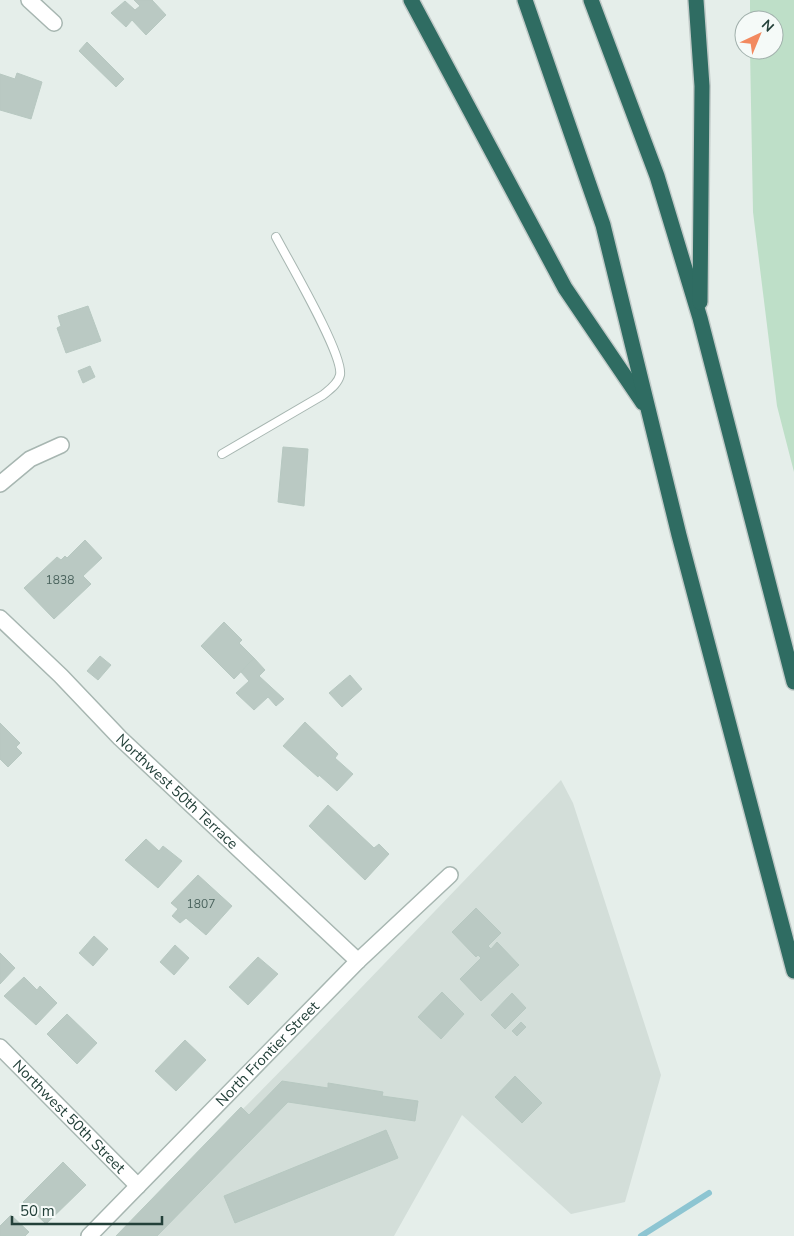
<svg xmlns="http://www.w3.org/2000/svg" width="794" height="1236" font-family="'Nunito Sans',sans-serif">
  <style>
    .built { fill: #d3ded9 }
    .green { fill: #bedfc8 }
    .lines { fill: none; stroke-linecap: round; stroke-linejoin: round }
    .stream { stroke: #8dc5d2; stroke-width: 6 }
    .building { fill: #bac9c3; stroke: #b7c8c1 }
    .service-casing { stroke: #a7b6b1; stroke-width: 10 }
    .minor-casing { stroke: #a7b6b1; stroke-width: 18 }
    .motorway-casing { stroke: #c1cac8; stroke-width: 18 }
    .service { stroke: #fff; stroke-width: 8 }
    .minor { stroke: #fff; stroke-width: 15 }
    .motorway { stroke: #2f6c62; stroke-width: 15 }
    .labels { text-anchor: middle; dominant-baseline: central; stroke-width: 5; stroke-linejoin: round; paint-order: stroke }
    .number-label { font-size: 12px; fill: #49625c }
    .street-label { font-size: 15px; fill: #234039; stroke: #f5faf8 }
  </style>
  <rect width="100%" height="100%" fill="#e5eeea"/>
  <polygon class="built" points="561,780 573,803 661,1075 625,1202 571,1214 462,1115 394,1236 118,1236 308,1043"/>
  <polygon class="green" points="750,0 794,0 794,472 777,406 753,212 750,50 774,50 774,20 750,20"/>
  <g class="lines">
    <polyline class="stream" points="641,1236 709,1193"/>
  </g>
  <g class="building">
    <polygon points="134,0 152,0 166,15 146,35 132,20 126,27 111,13 125,1 135,10 140,6"/>
    <polygon points="87,42 124,79 116,87 79,51"/>
    <polygon points="17,73 42,82 31,119 0,110 0,74 15,79"/>
    <polygon points="88,306 101,341 66,353 57,328 61,326 58,316"/>
    <polygon points="90,366 95,377 83,383 78,371"/>
    <polygon points="283,447 308,449 304,506 278,502"/>
    <polygon points="85,540 102,558 83,576 91,584 54,619 24,588 57,557 61,560 65,556 67,558"/>
    <polygon points="224,622 242,640 239,643 254,658 234,679 201,646"/>
    <polygon points="100,656 111,665 98,680 87,671"/>
    <polygon points="254,658 265,670 259,676 284,699 276,706 268,697 254,710 236,693 249,681 241,672"/>
    <polygon points="350,675 362,689 342,707 329,693"/>
    <polygon points="305,722 338,754 335,758 353,774 337,791 319,775 318,777 283,746"/>
    <polygon points="0,723 20,743 16,747 22,753 8,767 0,759"/>
    <polygon points="328,805 374,848 379,844 389,854 365,880 309,826"/>
    <polygon points="146,839 159,851 163,846 182,861 158,888 125,860"/>
    <polygon points="198,875 232,906 206,935 186,918 180,923 172,916 178,909 171,903"/>
    <polygon points="476,908 501,933 488,946 491,949 497,942 519,965 481,1001 460,979 481,958 478,955 476,957 452,932"/>
    <polygon points="94,936 108,949 93,966 79,953"/>
    <polygon points="175,945 189,958 174,975 160,962"/>
    <polygon points="0,953 15,968 0,984"/>
    <polygon points="258,957 278,974 248,1005 229,987"/>
    <polygon points="24,977 37,990 40,986 57,1003 36,1025 4,996"/>
    <polygon points="442,992 464,1014 441,1039 418,1017"/>
    <polygon points="512,993 526,1008 505,1029 491,1015"/>
    <polygon points="67,1014 97,1043 77,1064 47,1034"/>
    <polygon points="521,1022 526,1027 517,1036 512,1031"/>
    <polygon points="185,1040 206,1060 176,1091 155,1071"/>
    <polygon points="515,1076 542,1103 522,1123 495,1097"/>
    <polygon points="282,1081 328,1088 328,1083 383,1092 382,1096 418,1101 415,1121 288,1102 157,1236 116,1236 241,1107 249,1115"/>
    <polygon points="386,1130 398,1158 235,1223 224,1196"/>
    <polygon points="63,1162 86,1185 46,1224 23,1202"/>
    <polygon points="11,1215 29,1232 25,1236 0,1236 0,1226"/>
  </g>
  <g class="lines">
    <defs>
      <path id="service" d="M222 454 323 395C329 390 338 384 340 375 344 355 288 260 276 237"/>
      <g id="minor">
        <polyline points="29,0 54,23"/>
        <polyline points="0,484 30,459 61,445"/>
        <path id="s1" d="M0 618 61 676 120 738 358 961"/>
        <path id="s2" d="M0 1047 138 1186"/>
        <path id="s3" d="M89 1236 358 961 450 875"/>
      </g>
      <g id="motorway">
        <polyline points="411,0 565,288 643,403"/>
        <polyline points="525,0 603,225 679,535 794,971"/>
        <polyline points="591,0 657,176 700,318 794,682"/>
        <polyline points="696,0 702,86 700,302"/>
      </g>
    </defs>
    <use href="#service" class="service-casing"/>
    <use href="#minor" class="minor-casing"/>
    <use href="#motorway" class="motorway-casing"/>
    <use href="#service" class="service"/>
    <use href="#minor" class="minor"/>
    <use href="#motorway" class="motorway"/>
  </g>
  <g class="labels">
    <g class="number-label">
      <text x="60" y="580">1838</text>
      <text x="201" y="904">1807</text>
    </g>
    <g class="street-label">
      <text stroke="none"><textPath href="#s1" startOffset="248">Northwest 50th Terrace</textPath></text>
      <text stroke="none"><textPath href="#s3" startOffset="255">North Frontier Street</textPath></text>
      <text stroke="none"><textPath href="#s2" startOffset="98">Northwest 50th Street</textPath></text>
    </g>
  </g>
  <g transform="translate(759 35) rotate(44)"><circle r="24" fill="#f5faf8" stroke="#a1b0ac"/>
  <path d="M0-4L9 19L0 12L-9 19Z" fill="#f2895f"/>
  <text y="-8" font-size="14" font-weight="bold" text-anchor="middle" fill="#234039">N</text>
  </g>
  <path d="M12 1216v8h150v-8" fill="none" stroke="#234039" stroke-width="2.5"/>
  <text x="20" y="1216" font-size="15" fill="#234039" stroke="#f5faf8" stroke-width="4" paint-order="stroke">50 m</text>
</svg>
